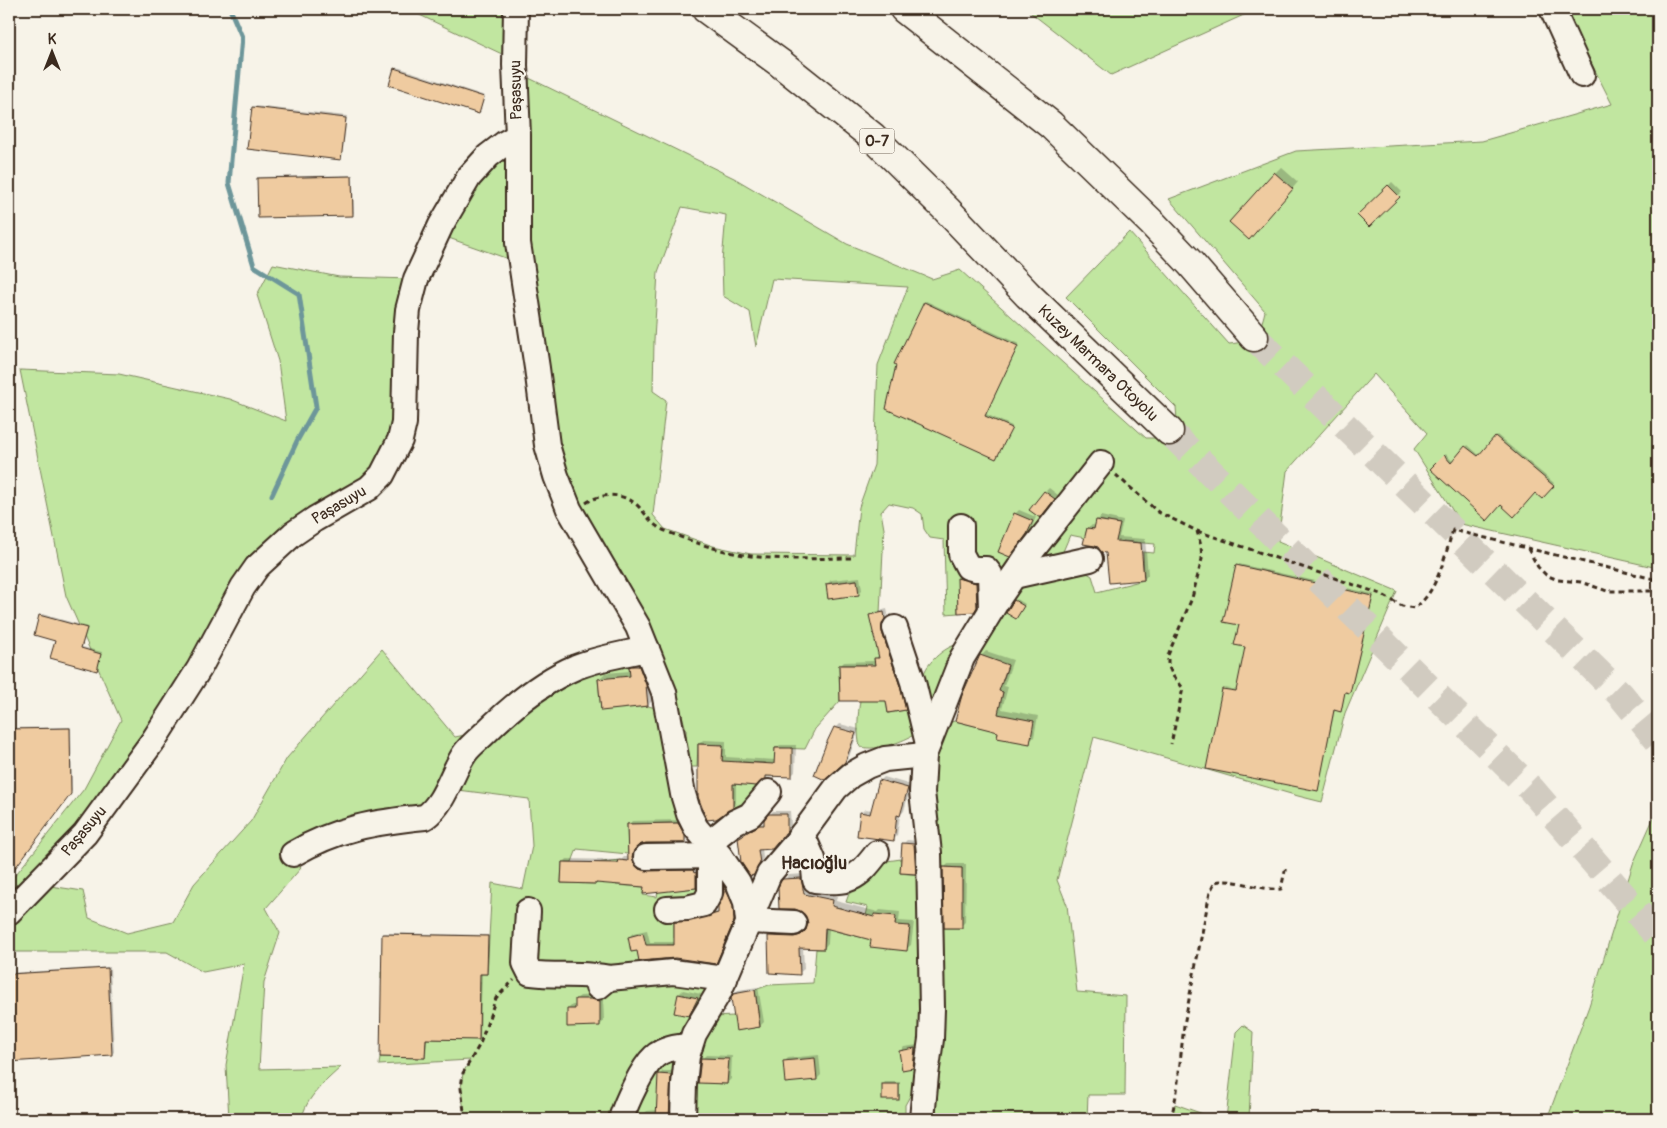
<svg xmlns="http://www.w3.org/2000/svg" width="1667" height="1128" font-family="Pangolin,sans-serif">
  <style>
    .green { fill: #c1e6a0; stroke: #7e885f; fill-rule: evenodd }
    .shadow { fill: #0003 }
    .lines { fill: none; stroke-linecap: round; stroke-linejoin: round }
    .stream { stroke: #6d969a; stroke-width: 5 }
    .building { fill: #efcba0; stroke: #3b2a1e }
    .highway-tunnel { stroke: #d1cbc0; stroke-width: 28; stroke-dasharray: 28 14; stroke-linecap: butt }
    .minor-casing { stroke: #3b2a1e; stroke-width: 28 }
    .highway-casing { stroke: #3b2a1e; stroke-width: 31 }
    .path { stroke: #3b2a1e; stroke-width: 3; stroke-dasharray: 5 4; stroke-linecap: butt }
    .minor { stroke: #f7f3e8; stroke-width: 24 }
    .highway { stroke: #f7f3e8; stroke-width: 28 }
    .labels { text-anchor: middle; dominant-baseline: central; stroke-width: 4.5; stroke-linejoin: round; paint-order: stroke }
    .shield { fill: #f7f3e8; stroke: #73665b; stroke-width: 1 }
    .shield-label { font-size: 15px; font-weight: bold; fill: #3b2a1e }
    .street-label { font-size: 16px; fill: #3b2a1e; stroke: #f7f3e8 }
    .neighbourhood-label { font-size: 18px; font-weight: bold; fill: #3b2a1e; stroke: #f7f3e8 }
  </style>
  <rect width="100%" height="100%" fill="#f7f3e8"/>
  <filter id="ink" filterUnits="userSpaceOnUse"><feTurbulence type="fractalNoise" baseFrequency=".02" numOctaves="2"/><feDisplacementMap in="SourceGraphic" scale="10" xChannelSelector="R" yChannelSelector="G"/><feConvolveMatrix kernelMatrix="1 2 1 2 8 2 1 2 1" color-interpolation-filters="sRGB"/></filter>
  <g filter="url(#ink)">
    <g class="green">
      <polygon points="407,9 505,9 504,55"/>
      <polygon points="1026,9 1257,9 1111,75"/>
      <path d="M1564 9H1658V568L1461 524 1414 449 1427 433 1374 374 1287 471 1278 541 1397 591 1345 713 1322 802 1298 796 1094 737 1057 880 1067 905 1077 992 1126 996 1125 1095H1088L1087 1119H929L941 928H961L962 868 942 867 935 855 931 762 942 724 955 721 993 730 1003 692 994 689 998 675 1004 678 1008 666 978 655 997 612 1018 582 1078 567 1092 576 1097 592 1144 580 1143 552 1154 553 1155 544 1123 541 1114 549 1119 524 1097 520 1094 529 1087 528 1085 538 1070 535 1059 561 1027 566 986 612V578H958V613L946 614 944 540 930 538 924 529 922 514 913 508 889 503 881 512 884 529 880 613 870 615 877 649 891 646 893 655 874 659 878 685 899 681 900 684 884 687 888 713 912 709 914 735C898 743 879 751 860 747 854 721 862 691 866 665H839L840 701 815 729 805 749 775 748 774 776H766V763L739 762 738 784 765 786 733 819V790L722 772 723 745 698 744 697 767H687L686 730 672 677 645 624 583 516 559 456 529 262 525 184 529 78 734 178 847 244 932 279 960 270 1146 438H1159L1177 420 1176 407 1066 297 1129 232 1229 344C1253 342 1260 334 1265 311L1169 199 1296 151 1482 141 1612 104ZM682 207 726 215 722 262 723 296 750 312 756 347 772 279 908 287 878 365 874 465 859 507 854 555 751 554 713 546 665 529 653 515 666 400 653 391 654 340 658 272ZM857 580 828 598 826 584Z"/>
      <polygon points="509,153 514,261 443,236 471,183"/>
      <polygon points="273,264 339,277 412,279 393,447 353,490 269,540 247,558 202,644 176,685 96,798 44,865 9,897 9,883 84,789 121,720 66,596 20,370 119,374 230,399 286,421 278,361 257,295"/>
      <path d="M955 645 959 647 931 710C929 701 924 692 923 683 920 668 942 649 955 645Z"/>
      <path d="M382 649 455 737 480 732 428 809 286 856 301 868 266 908 280 933 264 982 259 1069 341 1067C326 1081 305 1098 302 1119H229L226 1065 244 964 203 972 167 952H9V929L50 886 83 891 89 918 127 933 173 922 194 884 251 821 287 758Z"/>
      <path d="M603 666 629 667 632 679H598L601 710 648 706 660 709 684 823 627 824 628 854 577 849 572 862H562L561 883 596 884V863L619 860 616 885 644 887 643 895 657 897 662 865 669 864 672 890 708 887C702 907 681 905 663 907L664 913H674V938H705V913L718 914 719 942 687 941V945H667V947L638 954 641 968 539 969 528 951 531 902 526 901C523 918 516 959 520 975L537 981H699L715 987 685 1035 675 1066 672 1119H465L461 1088 463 1073 470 1060 379 1065 380 1057 425 1058 426 1039H479L480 981 381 979V972L487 974 492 883 523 889 532 846 529 799 458 790 471 763 489 740 549 692Z"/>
      <polygon points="1658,808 1658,1119 1547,1119 1589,1006 1633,864"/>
      <polygon points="901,859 900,873 919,875 923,1055 917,1083 905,1105 905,1119 691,1119 695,1082 727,1084 728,1060 696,1058 713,1017 734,1016 737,1030 760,1027 755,990 769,985 813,983 816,949 824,949 826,925 805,924 812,918 832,907 841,908 835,931 861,937 868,907 846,902 851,888 866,880 887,861"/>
      <polygon points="1243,1025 1253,1032 1249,1119 1226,1119 1236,1032"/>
      <polygon points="1175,1104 1217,1119 1171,1119"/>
    </g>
    <g class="shadow">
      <polygon points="397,67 485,96 480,111 478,113 395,69"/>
      <polygon points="254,106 347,116 342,157 340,159 253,107"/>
      <polygon points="1281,167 1298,182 1255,232 1275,173"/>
      <polygon points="353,175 354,213 352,215 258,178 260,177"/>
      <polygon points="1392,182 1402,192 1369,226 1359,215"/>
      <polygon points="926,301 1019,344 986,414 1012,426 996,458 925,302"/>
      <polygon points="1497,435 1554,483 1542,498 1535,491 1501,503 1432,469 1446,454 1453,462 1468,445 1480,456"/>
      <polygon points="1049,488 1058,495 1044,513 1045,492"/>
      <polygon points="1019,510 1036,517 1031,529 1014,551 1015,514"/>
      <polygon points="1101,516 1123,521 1119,537 1145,539 1148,575 1144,579 1107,552 1088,529 1092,525 1096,526 1098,520"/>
      <polygon points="1239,564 1374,594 1351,690 1350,692 1345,691 1342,709 1340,710 1335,709 1318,790 1224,690 1225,688 1238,690 1246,646 1240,624 1224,621"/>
      <polygon points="962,575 980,579 981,602 973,611 959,578"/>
      <polygon points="860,577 862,590 858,594 827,584 831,580"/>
      <polygon points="1017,599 1025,604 1018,616 1008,612"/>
      <polygon points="887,609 888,614 885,620 885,628 909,705 905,709 887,700 840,666 844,662 875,661 875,659 879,655 871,616 875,612"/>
      <polygon points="42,614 88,627 82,647 102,652 98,668 96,669 57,641 41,616"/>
      <polygon points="986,651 1013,660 1004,686 1008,687 1002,709 1038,716 1034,737 1029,742 999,731 981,656"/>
      <polygon points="645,660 654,699 648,705 599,679 605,673 630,671 630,667 636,661"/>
      <polygon points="840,724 859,729 849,757 844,761 836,728"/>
      <polygon points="71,727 72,791 18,863 16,865 9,865 9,728"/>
      <polygon points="703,740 726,741 726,757 776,760 776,748 780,745 796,745 795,772 791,776 768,775 765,778 736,783 736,803 732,807 699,744"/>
      <polygon points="884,777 911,785 904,811 900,815 897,836 893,840 861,813 865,809 872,810 880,781"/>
      <polygon points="773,811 790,811 791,826 776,844 762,848 763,858 753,874 739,838 743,834 765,822"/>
      <polygon points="682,820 688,831 688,838 684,841 646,842 637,846 636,852 697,867 697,869 700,869 700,883 696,887 645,886 563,863 567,859 621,860 624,857 629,857 628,825 632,821"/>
      <polygon points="907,840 918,841 919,869 915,873 903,844"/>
      <polygon points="948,864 966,864 965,922 961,926 944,868"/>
      <polygon points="805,874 808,890 837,896 836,901 878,912 880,910 900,912 899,921 914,922 911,945 906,949 873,939 829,928 828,943 824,948 803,947 804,969 799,973 770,936 774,932 799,933 806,931 809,924 808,917 802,910 780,907 782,882 789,875"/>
      <polygon points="728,883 736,901 737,916 719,959 716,963 638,950 629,937 633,933 647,930 650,942 675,942 675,923 679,919 695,918 720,911 725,894 725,886"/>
      <polygon points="385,933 489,935 488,971 482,973 480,1037 479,1038 427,1037 426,1055 425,1056 383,935"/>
      <polygon points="110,967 114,1052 112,1054 10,1060 9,973"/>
      <polygon points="758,987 764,1022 760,1026 737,1029 734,994 738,990"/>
      <polygon points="683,990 701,994 693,1010 688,1014 676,1012 679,994"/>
      <polygon points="596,995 603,997 604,1021 600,1025 568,1009 572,1005 576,1005 576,999 580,996"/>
      <polygon points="918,1045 917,1063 912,1067 900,1051 904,1047"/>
      <polygon points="706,1055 732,1056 731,1079 727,1083 702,1059"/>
      <polygon points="819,1055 821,1075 817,1079 784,1062 788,1058"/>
      <polygon points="663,1071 675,1071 675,1119 643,1119 643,1115 647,1111 658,1110 659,1075"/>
      <polygon points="885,1082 900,1082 900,1097 899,1099 883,1084"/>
    </g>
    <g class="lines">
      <polyline class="stream" points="230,9 242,37 229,183 254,266 299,294 316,407 297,441 272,495"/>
    </g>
    <g class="building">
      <polygon points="394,68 484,97 479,114 389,85"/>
      <polygon points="252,107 346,118 341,160 247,149"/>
      <polygon points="1274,172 1293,189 1249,240 1229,222"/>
      <polygon points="352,176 353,216 258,218 257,178"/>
      <polygon points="1388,185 1400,197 1369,227 1357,215"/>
      <polygon points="924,302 1018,346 985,416 1012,428 996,459 886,409 896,365 894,364"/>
      <polygon points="1495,436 1554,486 1542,499 1535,493 1514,517 1501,505 1487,521 1430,469 1444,455 1451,463 1465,446 1478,456"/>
      <polygon points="1044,491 1055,499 1040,518 1029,510"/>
      <polygon points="1014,513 1033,521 1027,534 1010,557 998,552"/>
      <polygon points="1096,520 1120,524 1116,541 1141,543 1144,580 1109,583 1106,553 1101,552 1098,547 1095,546 1083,544 1087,528 1094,529"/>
      <polygon points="1236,565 1373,596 1350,693 1345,692 1341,712 1334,710 1318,791 1206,769 1222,689 1236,691 1245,647 1234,645 1239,625 1223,622"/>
      <polygon points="957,578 976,583 977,607 974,612 958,613"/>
      <polygon points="857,580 859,595 828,599 826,584"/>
      <polygon points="1014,600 1024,606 1016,619 1006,613"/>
      <polygon points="884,612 885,619 882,625 882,632 900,686 906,710 888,713 886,701 840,701 839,665 875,665 874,658 879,658 869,615"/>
      <polygon points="39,615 87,628 81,648 101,654 97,671 50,658 55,641 34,635"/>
      <polygon points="980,655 1008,665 999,691 1003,692 998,714 1034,721 1030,744 997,738 998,732 955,721 962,695"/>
      <polygon points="631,666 639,666 646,685 648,706 601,711 598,679 630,676 629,667"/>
      <polygon points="834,727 856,733 845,762 825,780 814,775 826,744"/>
      <polygon points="70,728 71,794 9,876 9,729"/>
      <polygon points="698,744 723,745 722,761 774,764 775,748 792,748 792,777 766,776 766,779 756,786 733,784 733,808 716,819 707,820 698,797"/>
      <polygon points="879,780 908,788 900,816 897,815 894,841 857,836 860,812 870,814"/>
      <polygon points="768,814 787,814 787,831 772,849 758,850 760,863 754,875 750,876 741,862 738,838 759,825 764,825 764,820"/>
      <polygon points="678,823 685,835 685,843 646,843 639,845 634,850 632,858 634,864 639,869 646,871 693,870 694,873 696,872 696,888 643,894 644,887 596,883 596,884 561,883 562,862 618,863 619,860 628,861 627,824"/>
      <polygon points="902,843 914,844 916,874 900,873"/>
      <polygon points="943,867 962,868 962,928 944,928"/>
      <polygon points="801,878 804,894 833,900 832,906 874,917 874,914 896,916 895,925 910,926 907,951 870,947 871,940 825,928 824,949 799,948 800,975 769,973 768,936 794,937 801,935 806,930 808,923 806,917 802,912 795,909 779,909 778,887 781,881 783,879"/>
      <polygon points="724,886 733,905 734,921 716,964 675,958 639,961 637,951 631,952 628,937 643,933 646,945 674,945 674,922 690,921 718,913 718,906 724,893"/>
      <polygon points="382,934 488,936 487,974 480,974 479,1040 426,1039 425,1058 380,1057"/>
      <polygon points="108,968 112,1055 9,1062 9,974"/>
      <polygon points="755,990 760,1027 736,1031 731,998 733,994"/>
      <polygon points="678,994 698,998 689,1016 674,1013"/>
      <polygon points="575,999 591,999 600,1001 600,1026 567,1027 567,1009 575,1009"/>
      <polygon points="915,1048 913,1068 902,1070 899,1051"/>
      <polygon points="701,1058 729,1059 727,1084 698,1083"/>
      <polygon points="815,1058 817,1080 785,1083 783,1061"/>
      <polygon points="658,1074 671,1075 669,1119 656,1119"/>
      <rect x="882" y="1084" width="17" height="16"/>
    </g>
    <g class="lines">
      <g class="highway-tunnel">
        <polyline points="1254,337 1620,694 1658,740"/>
        <polyline points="1169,431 1531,789 1658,936"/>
      </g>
      <defs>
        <g id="minor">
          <polyline points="516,9 515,65 518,136 518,243 537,368 547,445 556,476 569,509 638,627 664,692 683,794 689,814 696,828 720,856 738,882 746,902 748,921"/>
          <polyline points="1552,9 1582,75"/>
          <polyline points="961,526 961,554 968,567 976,569 986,569 990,574 991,610"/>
          <polyline points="1014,576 1090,559"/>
          <polyline points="895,628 913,682 928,744"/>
          <path d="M802 834 813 859 815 880C848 884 857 880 877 853"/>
          <polyline points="709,843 735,822 750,815 769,792"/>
          <path d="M293 854C337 828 375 822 425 817 446 802 451 773 465 753 470 746 478 740 484 734 509 709 543 681 576 667 599 658 623 654 647 649"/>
          <polyline points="646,857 720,856"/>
          <polyline points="667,909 687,908 704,904 710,893 710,856"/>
          <path d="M528 911 525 963 530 973C557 977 583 972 609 978"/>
          <polyline points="9,912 85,834 153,741 199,669 243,587 257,567 293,534 315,519 369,488 382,475 400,440 404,423 406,332 408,310 416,279 441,225 469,177 488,156 505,143 518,136"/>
          <polyline points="748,921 794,923"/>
          <polyline points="598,987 609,978 673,972 725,979"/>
          <path d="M621 1119C626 1103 642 1068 654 1057 664 1048 678 1047 690 1046"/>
          <polyline points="683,1119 684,1084 687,1056 694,1034 719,992 769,874 794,845 836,788 851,775 867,766 885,759 924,755"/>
          <polyline points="922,1119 926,1075 931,1039 932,1009 929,853 922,792 924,755 962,658 1000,596 1026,558 1101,463"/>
        </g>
        <g id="highway">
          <polyline points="706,9 780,63 873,137 947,210 1028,295 1169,431"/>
          <polyline points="904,9 1051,125 1153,224 1191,264 1254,337"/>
        </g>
      </defs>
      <use href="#minor" class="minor-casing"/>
      <use href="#highway" class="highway-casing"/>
      <g class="path">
        <polyline points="1116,475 1158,512 1197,531 1201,546 1202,559 1192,598 1168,655 1168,665 1173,676 1183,688 1171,744"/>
        <path d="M586 503C601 493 621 492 636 504 646 513 650 524 663 530 692 542 721 552 751 556 784 561 819 558 851 558"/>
        <path d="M1197 531 1381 594 1402 606 1414 608C1437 594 1445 555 1453 530L1658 580"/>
        <polyline points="1528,549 1538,567 1546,575 1558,580 1581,582 1607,591 1658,591"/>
        <polyline points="465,1119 461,1088 463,1073 480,1044 496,998 514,980"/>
        <path d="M1171 1119 1177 1091 1184 1025 1210 892 1215 882C1235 877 1259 891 1281 889L1286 866"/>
      </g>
      <use href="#minor" class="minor"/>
      <use href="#highway" class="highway"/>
    </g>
  </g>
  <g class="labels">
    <rect class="shield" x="859.5" y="128.5" width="35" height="25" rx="4"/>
    <g class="shield-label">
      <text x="877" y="141">O-7</text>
    </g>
    <g class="street-label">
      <text transform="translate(516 90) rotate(-91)">Paşasuyu</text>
      <text transform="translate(1098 363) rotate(44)">Kuzey Marmara Otoyolu</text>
      <text transform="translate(339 505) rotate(-31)">Paşasuyu</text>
      <text transform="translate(84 831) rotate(-50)">Paşasuyu</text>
    </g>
    <g class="neighbourhood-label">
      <text x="814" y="863">Hacıoğlu</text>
    </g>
  </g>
  <rect width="1667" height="1128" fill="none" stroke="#f7f3e8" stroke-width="30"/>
  <rect x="15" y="15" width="1637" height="1098" fill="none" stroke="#3b2a1e" stroke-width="2" filter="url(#ink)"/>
  <g transform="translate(52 52)" stroke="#f7f3e8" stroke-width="4" paint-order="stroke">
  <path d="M0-4L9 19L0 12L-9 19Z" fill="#3b2a1e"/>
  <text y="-8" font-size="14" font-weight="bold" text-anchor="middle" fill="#3b2a1e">K</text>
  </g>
</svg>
